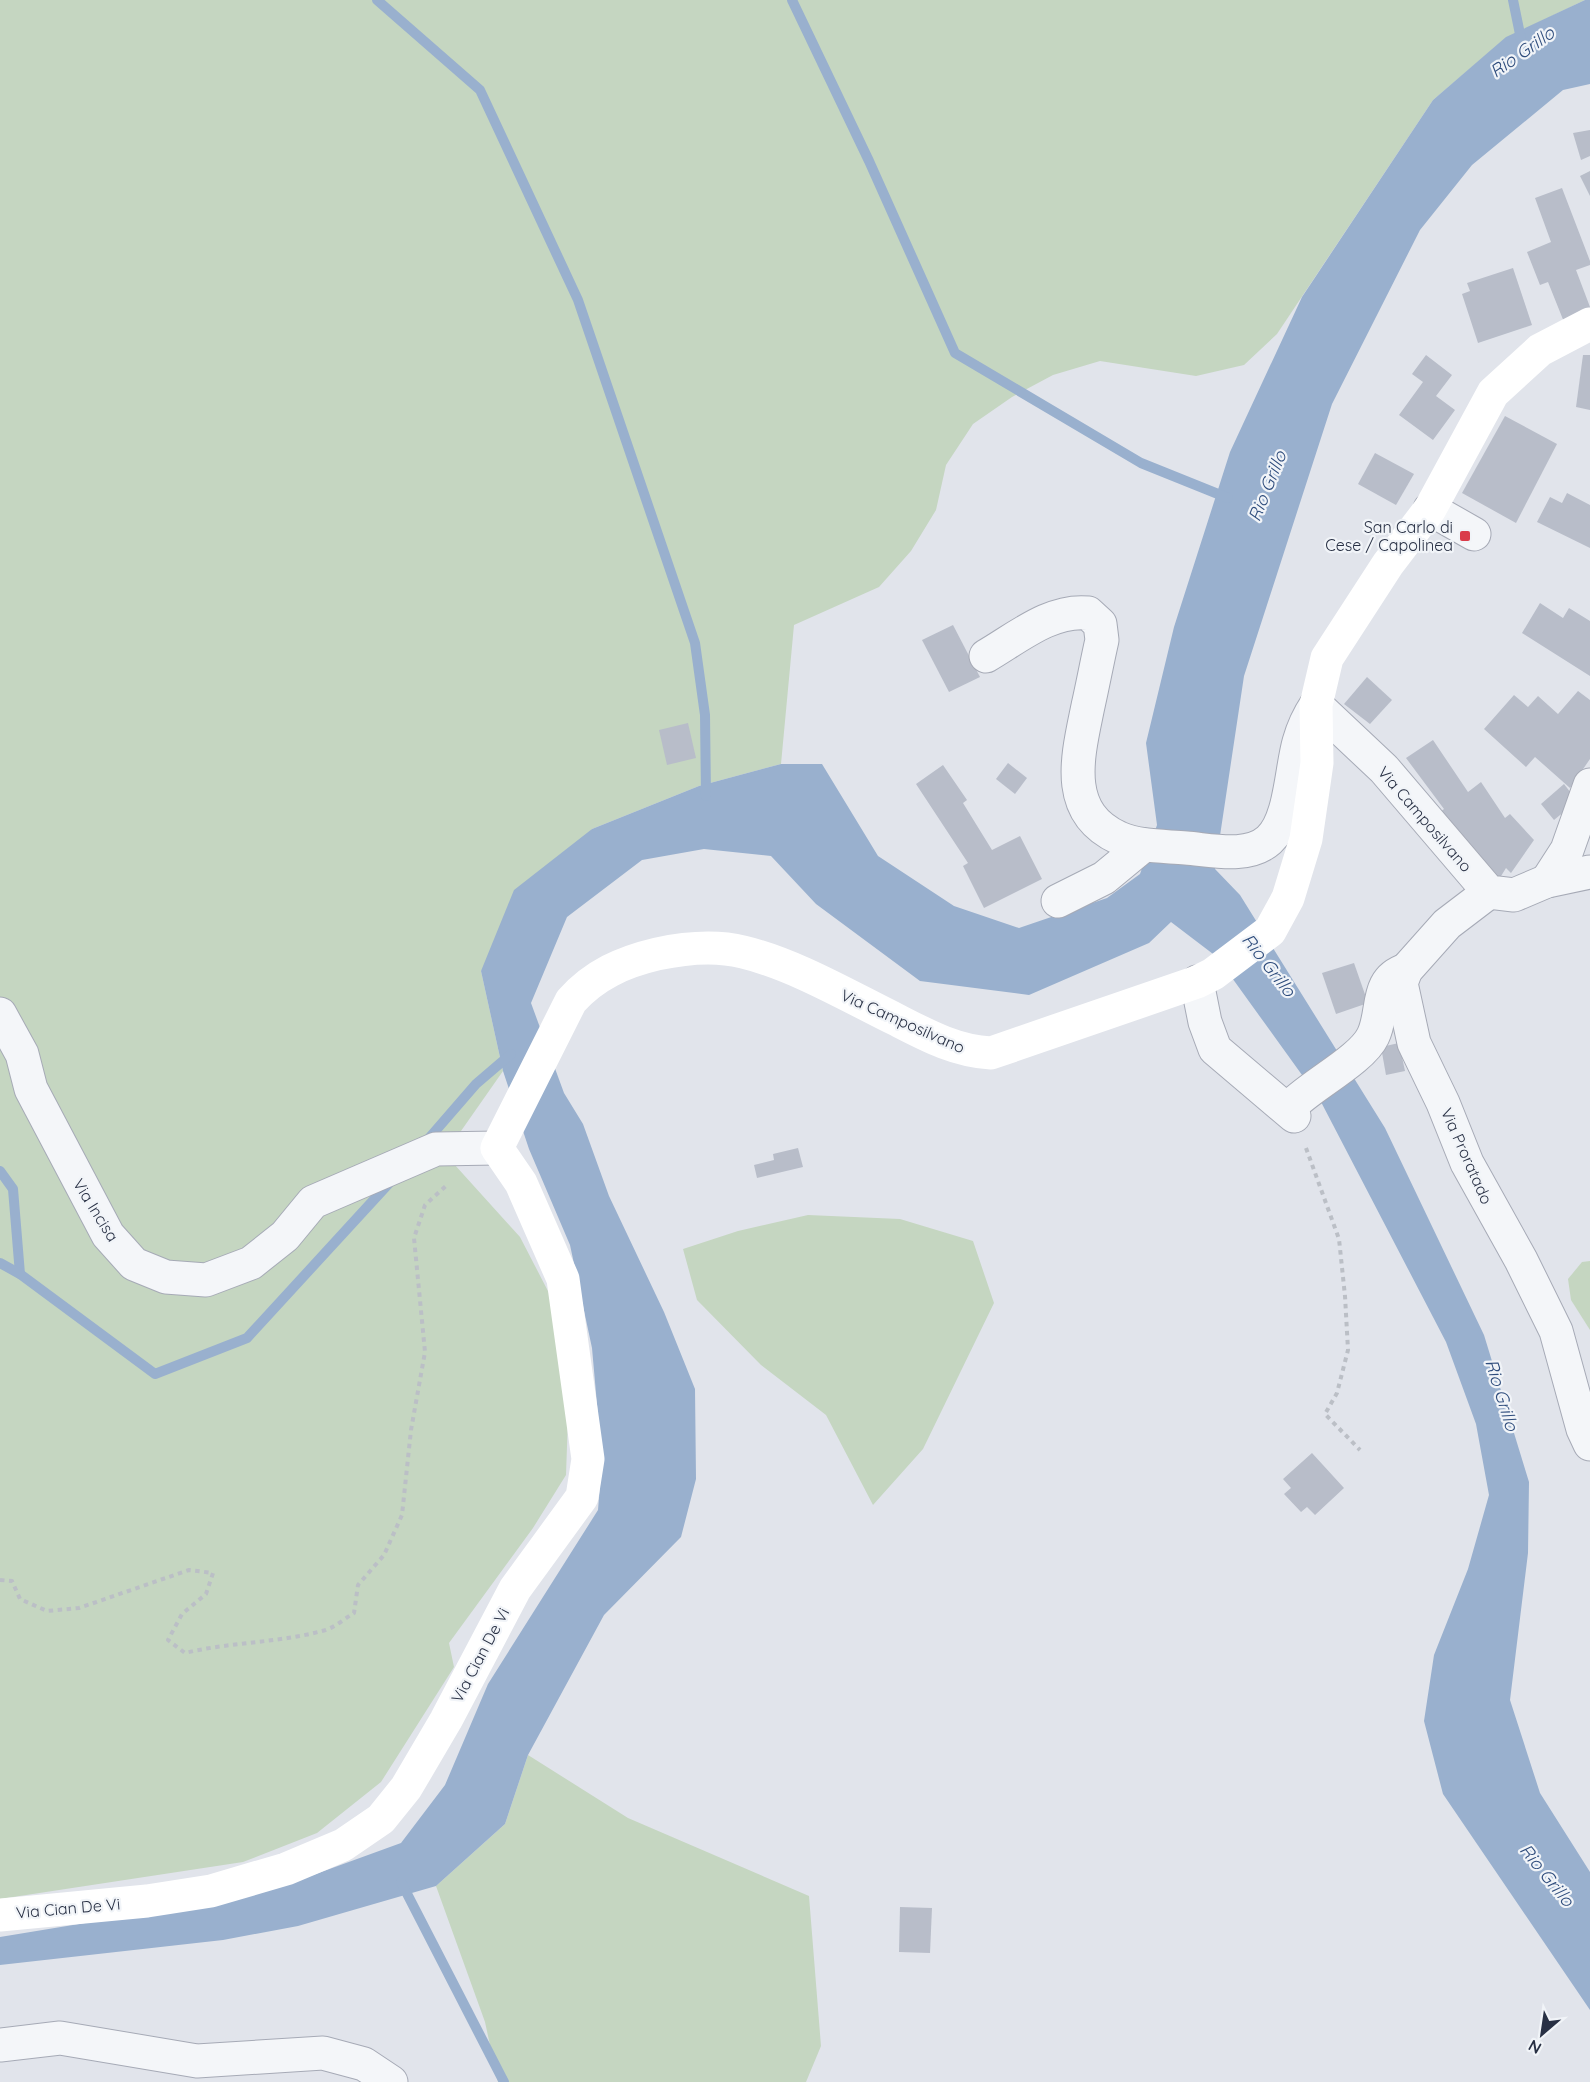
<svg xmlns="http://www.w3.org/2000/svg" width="1590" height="2082" font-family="Quicksand,sans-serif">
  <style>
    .green { fill: #c5d6c1 }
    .water { fill: #99b0ce }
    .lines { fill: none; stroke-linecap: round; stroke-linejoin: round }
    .stream { stroke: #99b0ce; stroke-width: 10 }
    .building { fill: #b8bdc9 }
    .street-casing { stroke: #a6aab6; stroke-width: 35 }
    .path { stroke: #bbbfc6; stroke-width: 4; stroke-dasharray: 4.5 4.5; stroke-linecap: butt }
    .street { stroke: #f4f6f9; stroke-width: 33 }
    .secondary { stroke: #fff; stroke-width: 33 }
    .poi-dot { fill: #da3c4a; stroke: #f1f4f8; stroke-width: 2 }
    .labels { text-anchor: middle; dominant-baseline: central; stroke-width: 4.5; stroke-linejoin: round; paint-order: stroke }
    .poi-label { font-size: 16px; fill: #283044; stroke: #f1f4f8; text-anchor: end }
    .street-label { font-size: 16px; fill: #283044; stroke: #f1f4f8 }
    .water-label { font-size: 18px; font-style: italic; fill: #2e4c7c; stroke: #f1f4f8 }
  </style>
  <rect width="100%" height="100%" fill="#e1e4eb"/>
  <g class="green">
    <polygon points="0,0 1585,0 1506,38 1433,100 1277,334 1244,365 1196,376 1100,361 1053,375 1012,397 973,424 946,465 936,510 911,551 879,587 794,625 781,764 699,786 592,829 481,971 503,1071 440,1161 454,1164 520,1237 549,1293 569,1389 566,1475 533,1528 449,1643 454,1667 381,1782 317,1833 243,1862 0,1899"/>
    <polygon points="808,1215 900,1219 973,1241 994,1303 923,1449 873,1505 826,1415 761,1365 697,1300 683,1249 738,1231"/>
    <polygon points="1590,1261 1590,1330 1571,1300 1568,1279 1582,1262"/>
    <polygon points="528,1755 628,1818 809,1896 821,2046 806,2082 498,2082 485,2022 436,1886 505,1824"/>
  </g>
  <polygon class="water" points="1585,0 1590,0 1590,84 1563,90 1472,165 1420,230 1332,404 1244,676 1215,869 1240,895 1385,1128 1484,1335 1529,1482 1528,1553 1510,1700 1540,1793 1590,1872 1590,2010 1443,1794 1424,1721 1434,1655 1468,1569 1489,1495 1476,1424 1446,1342 1320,1100 1217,957 1171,922 1149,943 1029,995 920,981 816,904 771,856 704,849 642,860 567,917 531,1003 564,1093 583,1124 609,1196 664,1312 695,1389 696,1479 681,1537 604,1615 528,1755 505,1824 436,1886 298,1926 223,1940 0,1965 0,1937 152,1912 313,1875 401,1843 445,1785 488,1684 598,1510 602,1461 592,1348 570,1245 529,1149 503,1071 481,971 514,890 592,829 699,786 781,764 822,764 878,856 954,906 1019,928 1107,898 1140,874 1157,825 1146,743 1174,627 1230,452 1302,297 1433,100 1506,37"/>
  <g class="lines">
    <g class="stream">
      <polyline points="377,0 480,90 578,300 695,643 705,715 706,796"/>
      <polyline points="792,0 869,161 955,353 1141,463 1228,498"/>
      <polyline points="1513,0 1522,44"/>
      <polyline points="424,1144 476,1084 511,1054"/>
      <polyline points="0,1171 13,1189 20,1274"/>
      <polyline points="0,1263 20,1274 155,1374 247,1338 392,1180"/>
      <polyline points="401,1882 504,2082"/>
    </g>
  </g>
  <g class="building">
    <polygon points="1590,130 1590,156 1581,160 1573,133"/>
    <polygon points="1590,171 1590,196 1580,176"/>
    <polygon points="1562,188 1590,261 1590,265 1576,270 1590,307 1590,314 1566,327 1548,282 1540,285 1527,252 1551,242 1535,198"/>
    <polygon points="1513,268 1532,325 1478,343 1462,294 1470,291 1467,283"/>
    <polygon points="1426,355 1452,375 1436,396 1455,410 1433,440 1399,415 1423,382 1412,374"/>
    <polygon points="1583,355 1590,355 1590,410 1576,407"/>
    <polygon points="1505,416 1557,444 1516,523 1462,493"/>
    <polygon points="1375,453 1414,474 1396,505 1358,484"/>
    <polygon points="1567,493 1590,505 1590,548 1537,522 1550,497 1562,503"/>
    <polygon points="1540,603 1563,618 1569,608 1590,621 1590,676 1522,633"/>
    <polygon points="953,625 980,677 949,692 922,640"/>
    <polygon points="1367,677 1392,700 1370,724 1344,704"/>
    <polygon points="1578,691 1590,700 1590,759 1570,788 1535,757 1526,767 1484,729 1514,695 1528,707 1538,696 1558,714"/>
    <polygon points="688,723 696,758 667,765 659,730"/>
    <polygon points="1433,740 1468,792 1481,782 1505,818 1510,814 1534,840 1511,873 1506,868 1498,881 1436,815 1444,809 1406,758"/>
    <polygon points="1008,763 1027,778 1015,794 996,779"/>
    <polygon points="943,765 967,800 963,803 992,850 1020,836 1042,879 984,908 963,866 968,863 916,784"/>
    <polygon points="1564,784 1577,801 1554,820 1541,804"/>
    <polygon points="1354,963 1368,1003 1336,1014 1322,973"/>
    <polygon points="1399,1043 1405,1071 1386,1075 1381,1047"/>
    <polygon points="798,1148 803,1167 757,1178 754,1165 774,1160 773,1154"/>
    <polygon points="1312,1453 1344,1488 1315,1515 1307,1507 1301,1512 1284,1494 1291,1488 1283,1479"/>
    <polygon points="900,1907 932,1908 930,1953 899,1952"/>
  </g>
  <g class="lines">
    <defs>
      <g id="street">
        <polyline points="1430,509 1474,534"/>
        <path d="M986 656C1017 638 1051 609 1088 613L1100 624 1102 640C1097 662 1093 684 1088 706 1078 755 1062 812 1119 838 1140 847 1164 846 1186 848 1212 850 1248 859 1269 840 1291 820 1291 770 1299 742 1303 728 1308 717 1316 705L1384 769 1489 892 1514 895 1547 881 1590 872"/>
        <polyline points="1547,881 1567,850 1590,785"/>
        <polyline points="1489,892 1447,924 1406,970 1401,983 1414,1043 1443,1103 1467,1163 1521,1260 1556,1331 1583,1429 1590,1444"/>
        <polyline points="1058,901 1104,878 1144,845"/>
        <polyline points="1197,982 1205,1022 1215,1049 1294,1116"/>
        <polyline points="0,1014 22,1054 31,1089 108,1235 134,1264 166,1277 206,1280 251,1263 285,1236 313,1202 436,1149 497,1148"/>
        <path d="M1288 1109C1309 1086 1361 1061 1373 1036 1385 1011 1374 980 1406 970"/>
        <polyline points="0,2045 60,2038 197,2061 323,2053 364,2064 391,2082"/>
      </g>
    </defs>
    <use href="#street" class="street-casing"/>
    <g class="path">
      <polyline points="1306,1148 1339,1239 1345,1296 1348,1350 1337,1393 1325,1414 1360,1450"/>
      <path d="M0 1580 12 1581 20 1599 47 1611 79 1608 189 1570 213 1573 206 1594 182 1614 168 1640 185 1653C230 1642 277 1643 322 1631 333 1629 344 1619 354 1613L358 1585 384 1555 402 1515 411 1430 425 1352 414 1238 425 1205 448 1184"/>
    </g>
    <use href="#street" class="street"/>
    <path class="secondary" d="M0 1915 147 1901 211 1891 286 1869 343 1845 381 1819 406 1788 446 1720 515 1589 582 1497 588 1459 563 1279 521 1183 497 1148 571 1001C594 975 623 962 657 954 685 948 715 945 743 952 794 964 850 997 897 1020 928 1036 956 1051 991 1053L1197 982 1213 974 1270 931 1288 898 1306 839 1317 763 1316 705 1327 658 1388 564 1430 509 1493 393 1540 350 1590 324"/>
  </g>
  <rect class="poi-dot" x="1459" y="530" width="12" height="12" rx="3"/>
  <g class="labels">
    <g class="poi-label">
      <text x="1453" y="527">San Carlo di<tspan x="1453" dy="18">Cese / Capolinea</tspan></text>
    </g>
    <g class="street-label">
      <text transform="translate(1425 819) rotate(49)">Via Camposilvano</text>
      <text transform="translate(903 1021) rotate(24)">Via Camposilvano</text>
      <text transform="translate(1467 1156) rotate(66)">Via Proratado</text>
      <text transform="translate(96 1210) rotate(58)">Via Incisa</text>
      <text transform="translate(480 1655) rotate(-62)">Via Cian De Vi</text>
      <text transform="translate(68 1908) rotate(-5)">Via Cian De Vi</text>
    </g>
    <g class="water-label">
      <text transform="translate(1522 52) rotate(-35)">Rio Grillo</text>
      <text transform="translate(1267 486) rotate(-68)">Rio Grillo</text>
      <text transform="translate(1269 965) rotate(52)">Rio Grillo</text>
      <text transform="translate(1502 1395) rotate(73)">Rio Grillo</text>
      <text transform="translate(1547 1875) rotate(51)">Rio Grillo</text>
    </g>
  </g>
  <g transform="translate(1542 2034) rotate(209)" stroke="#f1f4f8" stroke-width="4.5" paint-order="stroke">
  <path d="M0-4.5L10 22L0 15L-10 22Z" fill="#283044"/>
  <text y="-9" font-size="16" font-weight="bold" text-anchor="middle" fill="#283044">N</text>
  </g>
</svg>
